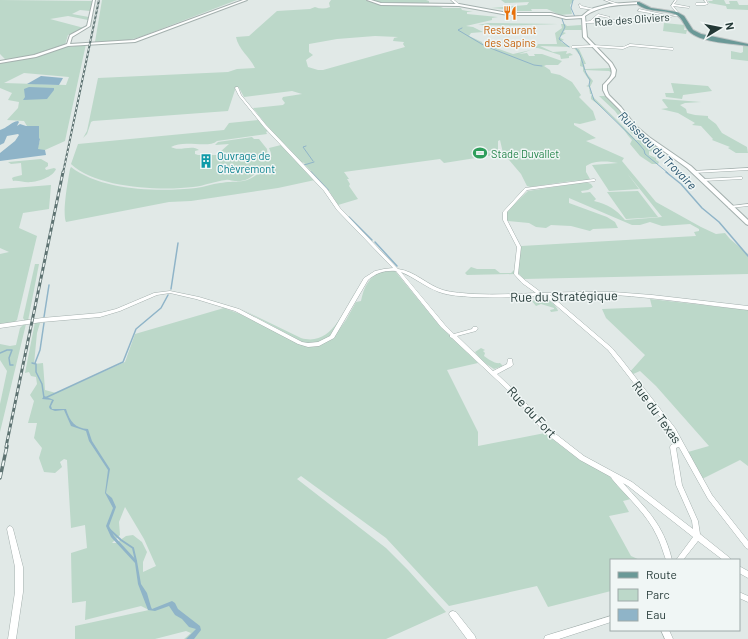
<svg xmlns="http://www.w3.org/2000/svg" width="748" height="639" font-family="Barlow,sans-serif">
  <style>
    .green { fill: #bcd8c9; fill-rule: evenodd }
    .water { fill: #8fb4c8 }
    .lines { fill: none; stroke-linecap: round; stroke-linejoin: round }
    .stream-far2 { stroke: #8fb4c8; stroke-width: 1 }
    .stream-far1 { stroke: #8fb4c8; stroke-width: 1.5 }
    .stream { stroke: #8fb4c8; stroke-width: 2 }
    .minor-casing { stroke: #a4b0ae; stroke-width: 1 }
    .tertiary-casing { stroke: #a4b0ae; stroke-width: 2 }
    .primary-casing { stroke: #bdc3c3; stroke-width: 2 }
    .minor { fill: #fff; fill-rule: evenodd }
    .tertiary { fill: #fff; fill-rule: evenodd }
    .primary { fill: #6a9997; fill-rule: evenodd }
    .rail-far2-casing { stroke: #5e7372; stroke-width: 2 }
    .rail-far1-casing { stroke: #5e7372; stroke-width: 3 }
    .rail-casing { stroke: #5e7372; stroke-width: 3.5 }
    .rail-far2 { stroke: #f0f6f5; stroke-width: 1; stroke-dasharray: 2.5; stroke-linecap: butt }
    .rail-far1 { stroke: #f0f6f5; stroke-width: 1.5; stroke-dasharray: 4; stroke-linecap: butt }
    .rail { stroke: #f0f6f5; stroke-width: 2; stroke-dasharray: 6; stroke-linecap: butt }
    .labels { text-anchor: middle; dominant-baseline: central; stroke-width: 3; stroke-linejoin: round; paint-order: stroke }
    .far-street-label { font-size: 11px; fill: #233836; stroke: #f0f6f5 }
    .far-food-label { font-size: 11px; fill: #c56008; stroke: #f0f6f5 }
    .far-leisure-label { font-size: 11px; fill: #27864d; stroke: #f0f6f5; text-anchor: start }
    .far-culture-label { font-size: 11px; fill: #0d838f; stroke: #f0f6f5; text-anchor: start }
    .far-water-label { font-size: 12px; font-style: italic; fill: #25526c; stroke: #f0f6f5 }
    .street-label { font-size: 13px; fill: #233836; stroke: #f0f6f5 }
  </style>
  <rect width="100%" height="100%" fill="#e1e9e7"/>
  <g class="green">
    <path d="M0 0 92 1 90 11 80 10 72 14 89 17 88 20 68 16 50 19 84 28 68 35 65 45 70 47 86 44 65 141 45 150H37L40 140 39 138V126H27L24 121 7 120 18 108 19 102 8 100 12 93 0 88V61L6 60 0 54ZM24 73 69 77 66 85 4 83Z"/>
    <polygon points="102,0 237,0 140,37 129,40 95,42"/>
    <path d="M331 0H366L381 4 430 5 441 7 443 8H461L462 10 473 12H467V14L498 17 492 18V20L466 26 473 27 483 32 471 33 469 36 482 42V43L513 54 531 50 519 54 527 53 529 56H535L534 54H542L562 61 558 65H546L544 66 550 70 551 73 560 75 572 82 581 95 579 97 593 111 596 120 580 124 574 123V125L596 138 586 141 624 158 622 161 656 202 701 227 716 234 725 233 730 239 748 254V274L524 279 518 273 521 246 696 236 694 232 699 231V229L690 224 662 226 650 222 640 225H632L569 198V203L607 217 615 222 618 228 593 229 590 231 571 226 551 225 546 228 536 227 529 223 507 221 506 216 508 210 528 191 586 182 591 184 593 187 588 190 581 191 582 193 590 192 596 199 594 201C607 204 616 209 625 220L662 217 627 173 639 189 609 191 592 165 618 163C608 161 594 160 586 166V172L590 179 588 180 572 181 530 187 527 186 521 174 503 153 500 140 498 141V150L488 151 490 154H501L444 163 440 159 344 172 349 179H347L350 184 349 186 358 199 338 205 327 188 304 164 305 163 300 162 271 131 253 108 283 105 285 103 282 99 283 97 302 94 292 91 244 97 239 88 236 87 228 111 93 121 91 122 87 134 83 138 87 131 98 78 228 72 237 69 255 68C250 57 238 49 236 37L249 36 277 11 310 9 315 7C320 9 325 9 330 7L329 3ZM375 36 398 37 394 38 393 41 404 42 403 44 405 47 323 70H318L308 67 306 60 313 55 309 52V44L337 39Z"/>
    <polygon points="370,0 426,0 429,1 429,4 381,3"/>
    <polygon points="501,0 574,0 570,5 572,14 560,15 547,9 531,9 532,11 507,11 505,9 491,8 527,5 529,2 505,3"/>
    <polygon points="712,0 724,0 726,4 730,4 729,1 737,1 739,5 748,5 748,10 727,9 726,6 709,3 708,1 713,1"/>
    <path d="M488 23 558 24C530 25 504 26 478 25Z"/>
    <polygon points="664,23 685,25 684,30 687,30 686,34 663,31"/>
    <polygon points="561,24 565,24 567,26 581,25 582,30 565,30 563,32 566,33 559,37 564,40 561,41 561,42 571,47 540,46 553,52 567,51 566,54 570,53 573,55 569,56 569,58 561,59 560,55 538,48 527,48 522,46 506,44 502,42 537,46 538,44 557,44 555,33 562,28"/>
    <polygon points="741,44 748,46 748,61 731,59 731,51 741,53 743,52 743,45"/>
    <polygon points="574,48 579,49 586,64 584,64 585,69 611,68 612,73 609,71 584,70 593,81 590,87 592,94 590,94 589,87 586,86 589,85 589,80 583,71 583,67 580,66 581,57"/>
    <polygon points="671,83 708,86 712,91 683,95 682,99 666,97 665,93 674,93"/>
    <path d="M591 95 618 121 636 140H641L631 133 615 111 599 96H605L627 118 668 154 661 149 655 150 653 152 649 151V155L656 158V160L659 162 658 164H652L640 156 630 144 632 140C629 137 627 134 624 130 615 119 603 108 591 99Z"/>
    <polygon points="663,99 701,102 685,103 680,105 686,109 687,113 695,115 708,116 708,118 716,124 722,133 747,147 748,153 736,153 728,148 730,147 712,140 713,139 701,126 692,125 695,123 678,113 661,109 668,108 662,100"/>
    <path d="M258 120 268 131 266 132 267 134 217 141C208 149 184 139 171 147 179 152 192 144 199 150L195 151V154L198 155H222L223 153 220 152 229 144 215 145 218 142 252 137 254 139H259L267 149 268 158 271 157V153L269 148 281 145 315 180 278 188 191 201 169 202 66 222C62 213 68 180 70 169L71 167C102 191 159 192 196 188 204 187 212 184 220 183 237 180 245 185 260 172H257C251 178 244 182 235 181 232 181 229 179 226 180 215 181 204 186 193 187 161 191 95 188 71 164L78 144 224 130 229 123Z"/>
    <path d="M41 159 48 163V166L45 168 46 170 54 168 56 169C53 177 38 182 30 182 25 183 19 180 13 181L12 178 14 177 22 175 21 163 11 164 8 162Z"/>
    <polygon points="51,185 49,209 23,213 19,228 37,236 17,320 14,322 0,324 0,254 9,252 0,248 0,189"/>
    <polygon points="638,191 658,217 626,219 607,192"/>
    <polygon points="35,264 39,264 28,321 25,321 23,318"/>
    <polygon points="471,267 477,269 495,269 500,273 511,273 514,270 515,274 467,275 465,273"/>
    <path d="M382 271H395L440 326 478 363 447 370 478 432V446L545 433 568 451 607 474 631 499 623 501 629 512 609 516 631 556 640 560H611V591L548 607 537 586 449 606 386 538 301 476 297 479 386 548 408 570 446 612 386 639H184L191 633 186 631 155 639H75V626L149 610 141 606 85 620 86 601 72 603 71 553 87 548 85 525 71 528 67 460 64 459 60 462 62 467 55 473 44 472 39 458 42 448 34 438 37 423H28L34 401 30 395 37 384 36 377 31 376 29 372 25 373 35 322 40 323 37 333 34 364 43 363 45 390 56 393 125 362 135 334 224 308 240 314 302 345 322 344 333 338 346 320 356 302 361 301C364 286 369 277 382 271ZM125 507 144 539 156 566 143 572V562L147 552 142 542 133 535 126 536 116 543H112L120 535 119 522Z"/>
    <path d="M356 290 330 338 316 343H304L241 309 301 338C331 347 343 312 356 290Z"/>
    <path d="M538 296C545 296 557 305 558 311L551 312 550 310 554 309V308L541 304 536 306 532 301 539 299Z"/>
    <polygon points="650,299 748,310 748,466 740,460 702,479 688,452 709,446 656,386 640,371 631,375 629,373 645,355 606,318 602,309 652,307"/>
    <polygon points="24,324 26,324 0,432 0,404 7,371 0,360 0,344 10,346 16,345 20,328"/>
    <path d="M481 348 485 350 483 351 485 353 484 356C488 359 495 364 500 363L503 366 494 369 483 362 475 352Z"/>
  </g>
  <g class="water">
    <polygon points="41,76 63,78 59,85 27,84"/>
    <polygon points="29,87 54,88 54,90 47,99 23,100 25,97 24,89"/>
    <path d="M18 121 19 122 17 126 20 124 26 126H39V138L40 139 38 149 45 150 46 155 0 161V153L15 141 19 135 18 134 7 136 4 143 0 145V130C7 128 11 122 18 121Z"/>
    <path d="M44 396 54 400 51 406 52 409H66C70 422 75 428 88 429L92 441 110 469 106 493 112 498 116 507 109 526 114 536 137 561 141 584 147 593 151 607 152 609 172 601 175 603 178 609 200 626 201 630 194 639H186L196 629 189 627 182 619 175 615 169 606 155 611 148 610 138 584 135 563 111 537 106 526 113 508 105 493 108 470 89 441 86 431 71 426 64 410 55 411 50 409 49 407 52 400 42 399Z"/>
  </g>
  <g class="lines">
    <g class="stream-far2">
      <polyline points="573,0 571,8 575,17"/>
      <polyline points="564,18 562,19 565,27 559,39 569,47"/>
      <polyline points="462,28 458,30 485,46 534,65 542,66"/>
      <path d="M575 47C584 57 582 70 590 80L589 85 594 100 638 143 644 150 645 154 668 173"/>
      <polyline points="306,146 303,147 313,161"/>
      <polyline points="312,173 304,165 314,162"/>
    </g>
    <g class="stream-far1">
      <polyline points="311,172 328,190"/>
      <polyline points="666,172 681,184 702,208 719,222 748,256"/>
      <polyline points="349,217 372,240"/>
      <polyline points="375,242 397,266"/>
      <polyline points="171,289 178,243"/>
      <polyline points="44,317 49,285"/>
      <polyline points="0,353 7,350 12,350 9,358 10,365 13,365"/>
      <polyline points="32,363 36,364 36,372 42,384 44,398"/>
      <polyline points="35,363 40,350 44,323"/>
      <polyline points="45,398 123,362 136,329 161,308 168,295"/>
    </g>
    <polyline class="stream" points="109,529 121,540 133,548 136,561"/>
    <defs>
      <g id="minor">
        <polygon points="451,0 454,0 460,5 458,6"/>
        <polygon points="604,0 607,0 619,4 617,5"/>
        <polygon points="675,0 677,0 674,4 690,7 689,8 673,6 678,12 677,14 675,14 676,12 671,6"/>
        <polygon points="704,0 706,0 708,4 705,5 696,5 695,4 696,3 706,3"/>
        <polygon points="580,4 582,6 594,9 593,10 580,8 579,5"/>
        <polygon points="639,9 671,16 679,14 680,15 655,20 590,23 584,23 583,22 590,21 598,14 610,17 609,18 599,16 593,21 655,18 667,16 638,11"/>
        <polygon points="630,44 673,48 674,49 673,50 630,46 623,49 593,47 572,48 571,47 572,46 593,45 623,47"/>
        <path d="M236 87H238L241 95 266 125 327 189 340 208 398 269C415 271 427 285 443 290 453 293 464 293 474 294 495 295 515 294 536 293L522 283 514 274 517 247 503 220V212L525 188 594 179 596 180 595 181 527 190 507 212V220L521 247 518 274 526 281 542 293 576 292H613L652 295 748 306V310C704 305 659 298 615 295 593 294 572 294 550 295L612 348 622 360 675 428 712 495 748 541V549L746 548 708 499 679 447H678L676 448 682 485 698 521 700 534 730 558 731 560H723L698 541 683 560H676L693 537 628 486 623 483C634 496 647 508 656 522 664 534 669 547 672 560H666C663 552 661 544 657 536 647 514 627 497 612 479L611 477 580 460 544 432 513 395 452 338 450 337V335L441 327 396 271C385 270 376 273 368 280L334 338 319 346 308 347 298 344 235 311 196 299 170 293 157 295 120 311 100 317 42 322 0 328V324L42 318 100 313 116 309 154 293 170 291 199 297 239 309 302 342 308 343 318 342 330 336 364 278 375 271 384 269 393 268 337 210 324 191 264 127 239 96 235 88ZM401 272C414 277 425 287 439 292 450 296 461 296 472 297 495 298 517 297 540 296H545L608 350 671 431 677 442 671 445 670 447 676 485 692 521 693 529 632 482 584 456 548 428 517 393 497 374 512 366 513 365 512 359H508L507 364 493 371 457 336 476 331 478 328 477 327H473L472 329 454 334 445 325Z"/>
        <polygon points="748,168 748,170 694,173 692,172 694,171"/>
        <polygon points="741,177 742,177 742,179 703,181 701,180 703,179"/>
        <polygon points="748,204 748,206 730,208 728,207 730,206"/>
        <polygon points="10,526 12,527 13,529 23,567 23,592 16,639 8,639 15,592 15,567 7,529 8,527"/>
        <polygon points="739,566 748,571 748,578 739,573"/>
        <polygon points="739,592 748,596 748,602 739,598"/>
        <polygon points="453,611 456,612 475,636 476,639 467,639 450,616 449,614 450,612"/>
        <polygon points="611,616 611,622 559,639 544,639 545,636 548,635"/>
        <polygon points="661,630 669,630 673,639 665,639"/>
      </g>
      <g id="tertiary">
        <polygon points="93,0 95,0 90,26 72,37 70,44 134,40 243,0 247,0 135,42 68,46 36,57 0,63 0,61 34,55 67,44 70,35 87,26"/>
        <path d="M367 0H371L381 3 459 4 508 13H551L566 17 582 16 588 11 594 8 609 4 639 2 638 4C619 5 601 5 585 16L587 37 612 63 616 70 615 76 607 85V90L609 95 621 107 636 126 649 137 691 166 748 220V225L746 224 687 168 647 139 634 128 619 109 606 96 603 90V85C610 77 615 75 609 64L583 37 582 18 566 19 551 15H508L459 6 381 5Z"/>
      </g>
      <path id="primary" d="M637 2H639L651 8 677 12 684 16 693 30 701 34 748 44V46C731 43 704 43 691 33 684 28 684 18 675 14 662 9 648 13 637 4Z"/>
    </defs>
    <use href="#minor" class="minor-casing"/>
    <use href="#tertiary" class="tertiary-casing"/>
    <use href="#primary" class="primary-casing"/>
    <use href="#minor" class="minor"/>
    <use href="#tertiary" class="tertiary"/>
    <use href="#primary" class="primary"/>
    <defs>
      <polyline id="rail-far2" points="63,173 99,0"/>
      <polyline id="rail-far1" points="6,447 63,172"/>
      <polyline id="rail" points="0,478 7,446"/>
    </defs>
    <use href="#rail-far2" class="rail-far2-casing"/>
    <use href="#rail-far1" class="rail-far1-casing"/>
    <use href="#rail" class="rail-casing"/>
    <use href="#rail-far2" class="rail-far2"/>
    <use href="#rail-far1" class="rail-far1"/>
    <use href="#rail" class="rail"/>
  </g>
  <defs>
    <symbol id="restaurant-bare" viewBox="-9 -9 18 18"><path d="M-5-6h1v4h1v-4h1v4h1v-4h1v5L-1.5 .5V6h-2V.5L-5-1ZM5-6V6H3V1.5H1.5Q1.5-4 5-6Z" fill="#e8710a" stroke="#f0f6f5" stroke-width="2.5" paint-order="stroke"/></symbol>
    <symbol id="stadium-bare" viewBox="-9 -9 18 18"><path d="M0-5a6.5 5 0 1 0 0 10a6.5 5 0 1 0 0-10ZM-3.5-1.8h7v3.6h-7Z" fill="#2e9e5b" stroke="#f0f6f5" stroke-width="2.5" paint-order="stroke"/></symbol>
    <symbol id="building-bare" viewBox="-9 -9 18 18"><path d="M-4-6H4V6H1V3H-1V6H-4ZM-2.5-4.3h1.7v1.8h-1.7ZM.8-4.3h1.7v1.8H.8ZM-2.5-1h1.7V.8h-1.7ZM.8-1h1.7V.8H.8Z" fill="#0f9aa8" stroke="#f0f6f5" stroke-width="2.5" paint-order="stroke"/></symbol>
  </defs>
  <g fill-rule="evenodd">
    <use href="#restaurant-bare" x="500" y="3" width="20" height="20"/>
    <use href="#stadium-bare" x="470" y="143" width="20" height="20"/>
    <use href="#building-bare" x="196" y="151" width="20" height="20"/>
  </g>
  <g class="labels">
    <g class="far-street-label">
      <text transform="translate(632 19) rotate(-4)">Rue des Oliviers</text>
    </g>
    <g class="far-food-label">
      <text x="510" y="29">Restaurant<tspan x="510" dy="13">des Sapins</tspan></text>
    </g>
    <g class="far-leisure-label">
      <text x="491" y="153">Stade Duvallet</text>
    </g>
    <g class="far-culture-label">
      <text x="217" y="155">Ouvrage de<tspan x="217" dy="13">Chèvremont</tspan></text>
    </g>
    <g class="far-water-label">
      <text transform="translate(658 150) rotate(45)">Ruisseau du Trovaire</text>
    </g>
    <g class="street-label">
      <text transform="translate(564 296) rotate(-1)">Rue du Stratégique</text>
      <text transform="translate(532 412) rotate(47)">Rue du Fort</text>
      <text transform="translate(657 412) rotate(54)">Rue du Texas</text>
    </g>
  </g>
  <rect x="610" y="559" width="130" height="72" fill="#f0f6f5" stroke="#9eaaa9"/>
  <rect x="618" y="572" width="20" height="6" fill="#6a9997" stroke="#9eaaa9"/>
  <text x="646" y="579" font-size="12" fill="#233836">Route</text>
  <rect x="618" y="589" width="20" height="12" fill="#bcd8c9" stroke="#9eaaa9"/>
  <text x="646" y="599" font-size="12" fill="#233836">Parc</text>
  <rect x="618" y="609" width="20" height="12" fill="#8fb4c8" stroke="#9eaaa9"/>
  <text x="646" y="619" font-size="12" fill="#233836">Eau</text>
  <g transform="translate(720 28) rotate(80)" stroke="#f0f6f5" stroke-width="3" paint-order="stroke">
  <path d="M0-3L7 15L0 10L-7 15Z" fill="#233836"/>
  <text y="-6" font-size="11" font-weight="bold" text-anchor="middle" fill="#233836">N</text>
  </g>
</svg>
